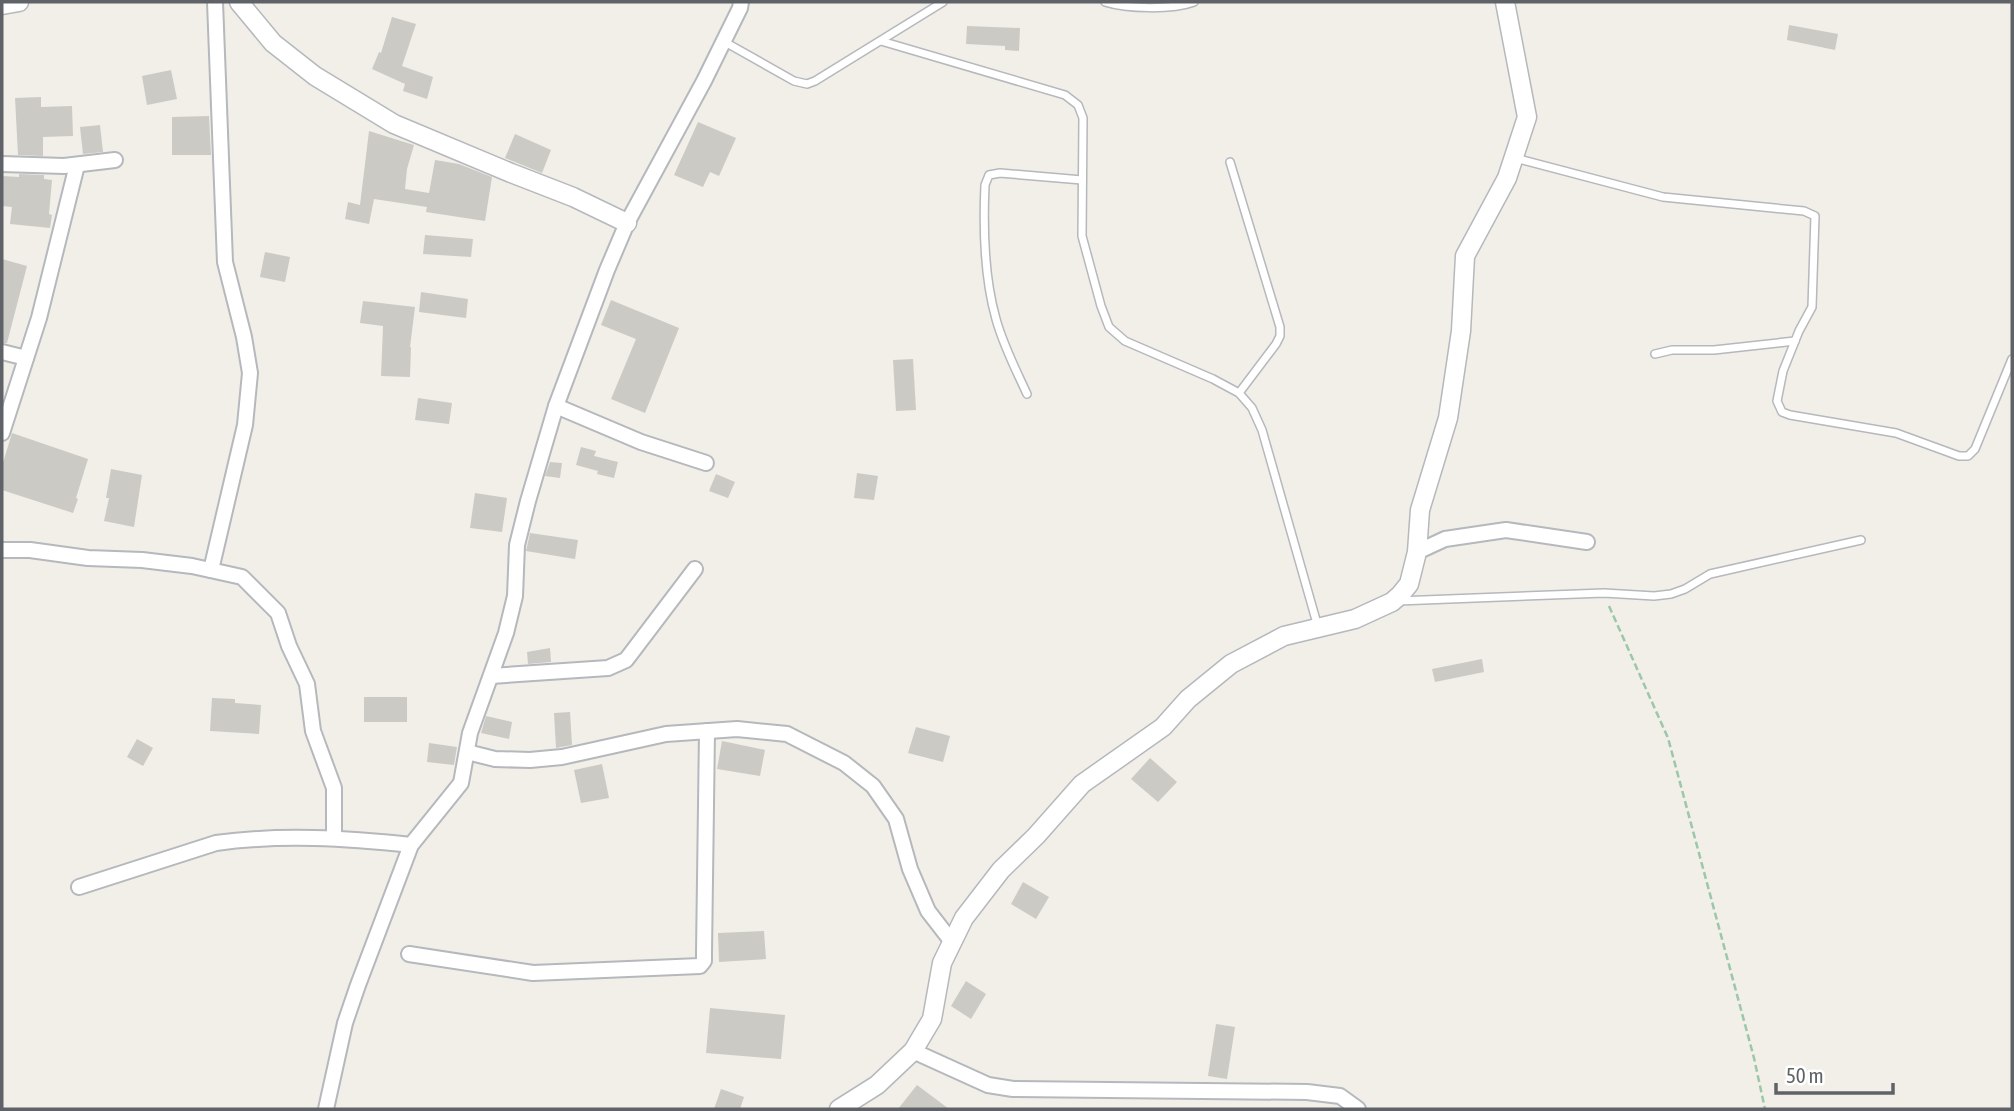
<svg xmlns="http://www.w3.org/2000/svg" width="2014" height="1111" font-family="'Asap Condensed',sans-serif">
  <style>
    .building { fill: #cccac5 }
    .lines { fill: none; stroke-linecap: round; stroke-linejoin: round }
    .service-casing { stroke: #b5b8bc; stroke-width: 10 }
    .minor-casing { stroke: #b5b8bc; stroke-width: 18 }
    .tertiary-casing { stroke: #b5b8bc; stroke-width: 21 }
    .path { stroke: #9cc7a9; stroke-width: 2.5; stroke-dasharray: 7 3.5; stroke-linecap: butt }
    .service { stroke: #fff; stroke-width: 7 }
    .minor { stroke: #fff; stroke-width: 14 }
    .tertiary { stroke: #fff; stroke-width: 18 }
  </style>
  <rect width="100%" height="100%" fill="#f1efe8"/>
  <g class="building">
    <polygon points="392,17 416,24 402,66 433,77 427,99 403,91 405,84 372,69 379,52 381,53"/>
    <polygon points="1789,25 1838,34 1835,50 1787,40"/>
    <polygon points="967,26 1020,28 1019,51 1005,50 1005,46 966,44"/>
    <polygon points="171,70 177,99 147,105 142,76"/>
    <polygon points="41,97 41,107 72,106 73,136 43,137 43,156 18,155 15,98"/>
    <polygon points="209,116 211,155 172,155 172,117"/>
    <polygon points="698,122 736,138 719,176 710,172 703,187 674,175"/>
    <polygon points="100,125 103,152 83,154 80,127"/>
    <polygon points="369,131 414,145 407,169 405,189 429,193 435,160 459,164 492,177 485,221 426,212 427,207 374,199 369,224 345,219 348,202 360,205"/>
    <polygon points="515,134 551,150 542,173 505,158"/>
    <polygon points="19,174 44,175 44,179 52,180 49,214 52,215 50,228 10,224 12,207 2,206 2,176 19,177"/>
    <polygon points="425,235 473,239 471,257 423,254"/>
    <polygon points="265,252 290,257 285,282 260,277"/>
    <polygon points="2,259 27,266 7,343 2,343"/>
    <polygon points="421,292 468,299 466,318 419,312"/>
    <polygon points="611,300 679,328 645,413 611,399 636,339 601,325"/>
    <polygon points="363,301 415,307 410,347 411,347 410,377 381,376 383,326 360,323"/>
    <polygon points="913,359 916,410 896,411 893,360"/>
    <polygon points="418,398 452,403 449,424 415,420"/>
    <polygon points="12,433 88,459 76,498 78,499 73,513 2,490 2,466"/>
    <polygon points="581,447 596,451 594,456 618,462 614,478 597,474 598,471 576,465"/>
    <polygon points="550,462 562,463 560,478 545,476"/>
    <polygon points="111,469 142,475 134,527 104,521 109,498 106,498"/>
    <polygon points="857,473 878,476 874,500 854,498"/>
    <polygon points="716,474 735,482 728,498 709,491"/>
    <polygon points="475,493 507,498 502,532 470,528"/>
    <polygon points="530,533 578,540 575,559 526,551"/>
    <polygon points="550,648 551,662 528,664 527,652"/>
    <polygon points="1482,659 1484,672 1435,682 1432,669"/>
    <rect x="364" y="697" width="43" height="25"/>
    <polygon points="212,698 235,699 235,703 261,705 259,734 210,731"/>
    <polygon points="570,712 572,745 556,748 554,713"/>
    <polygon points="486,716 512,722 509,739 481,733"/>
    <polygon points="916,727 950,736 943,762 908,753"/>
    <polygon points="137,739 153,748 143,766 127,757"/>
    <polygon points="722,741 765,750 760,776 717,769"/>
    <polygon points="429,743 457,747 454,765 427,762"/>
    <polygon points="1150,758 1177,782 1158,802 1131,779"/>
    <polygon points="602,764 609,798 581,803 574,770"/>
    <polygon points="1023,882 1049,897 1036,919 1011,904"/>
    <polygon points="764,931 766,959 719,962 718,933"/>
    <polygon points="966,981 986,994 971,1019 951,1006"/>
    <polygon points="710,1008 785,1015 781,1059 706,1053"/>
    <polygon points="1216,1024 1235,1027 1227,1079 1208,1076"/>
    <polygon points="917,1085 949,1109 898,1109"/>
    <polygon points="721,1089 744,1097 740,1109 714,1109"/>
  </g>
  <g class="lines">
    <defs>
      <g id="service">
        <path d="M1105 2C1127 9 1172 10 1194 2"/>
        <polyline points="723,41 794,81 807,84 815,81 943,2"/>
        <polyline points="881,41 1065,95 1078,105 1083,118 1082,236 1101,306 1109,327 1125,341 1213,379 1239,393 1252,408 1262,430 1318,627"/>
        <polyline points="1515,158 1663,197 1804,211 1815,216 1812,307 1799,331 1783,371 1777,401 1782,412 1790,415 1896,433 1959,456 1968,456 1975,449 2012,359"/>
        <polyline points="1230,162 1280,327 1280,336 1276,344 1239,393"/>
        <polyline points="1655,354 1672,350 1714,350 1795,341"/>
        <path d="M1027 394C1016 370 1003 345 996 319 984 277 983 229 985 185L989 175 1000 173 1082 180"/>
        <polyline points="1398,601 1604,593 1654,596 1671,594 1685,589 1710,574 1861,540"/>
      </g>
      <g id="minor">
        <polyline points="2,164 64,166 115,160"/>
        <polyline points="2,352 26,358"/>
        <polyline points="556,406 641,442 706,463"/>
        <polyline points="2,433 39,318 77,165"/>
        <polyline points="2,550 30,550 88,558 142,560 192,566 242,577 278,613 289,646 307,684 313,731 334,788 334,838"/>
        <polyline points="1417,552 1445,539 1506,530 1587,542"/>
        <polyline points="211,570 245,425 250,373 244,337 225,262 215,2"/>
        <polyline points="491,676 608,668 626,660 695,569"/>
        <polyline points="467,752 495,759 530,760 562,757 666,734 737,729 787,734 844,763 873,786 896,819 910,869 928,911 952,942"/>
        <path d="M79 887 216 843C281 834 347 838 411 845"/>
        <polyline points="409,954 533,973 700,966 704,961 704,953 707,731"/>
        <polyline points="913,1051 988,1085 1013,1089 1307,1092 1340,1096 1358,1109"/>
        <polyline points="326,1109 345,1023 358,985 411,845 461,783 470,733 506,633 515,596 517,545 528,501 556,406 607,270 627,223 704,81 740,8 741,2"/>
      </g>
      <g id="tertiary">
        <polyline points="239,2 273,43 315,76 394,124 511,173 573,197 627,223"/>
        <polyline points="2,5 19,2"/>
        <polyline points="839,1109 877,1085 913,1051 932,1019 942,963 964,918 1001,870 1036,836 1082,784 1163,727 1188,699 1231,664 1284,636 1355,619 1392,602 1400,595 1409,584 1417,552 1420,510 1448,418 1461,331 1465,256 1507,178 1527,117 1505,2"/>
      </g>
    </defs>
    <use href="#service" class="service-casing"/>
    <use href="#minor" class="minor-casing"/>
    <use href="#tertiary" class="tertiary-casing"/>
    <polyline class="path" points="1609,606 1668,738 1754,1058 1765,1109"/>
    <use href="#service" class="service"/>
    <use href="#minor" class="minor"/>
    <use href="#tertiary" class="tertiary"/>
  </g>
  <rect width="2014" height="1111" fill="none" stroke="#5f6368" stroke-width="7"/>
  <path d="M1776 1083v10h117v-10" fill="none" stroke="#5f6368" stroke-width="3.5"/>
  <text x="1786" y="1083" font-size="21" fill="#5f6368" stroke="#ffffff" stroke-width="5" paint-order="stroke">50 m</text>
</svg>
